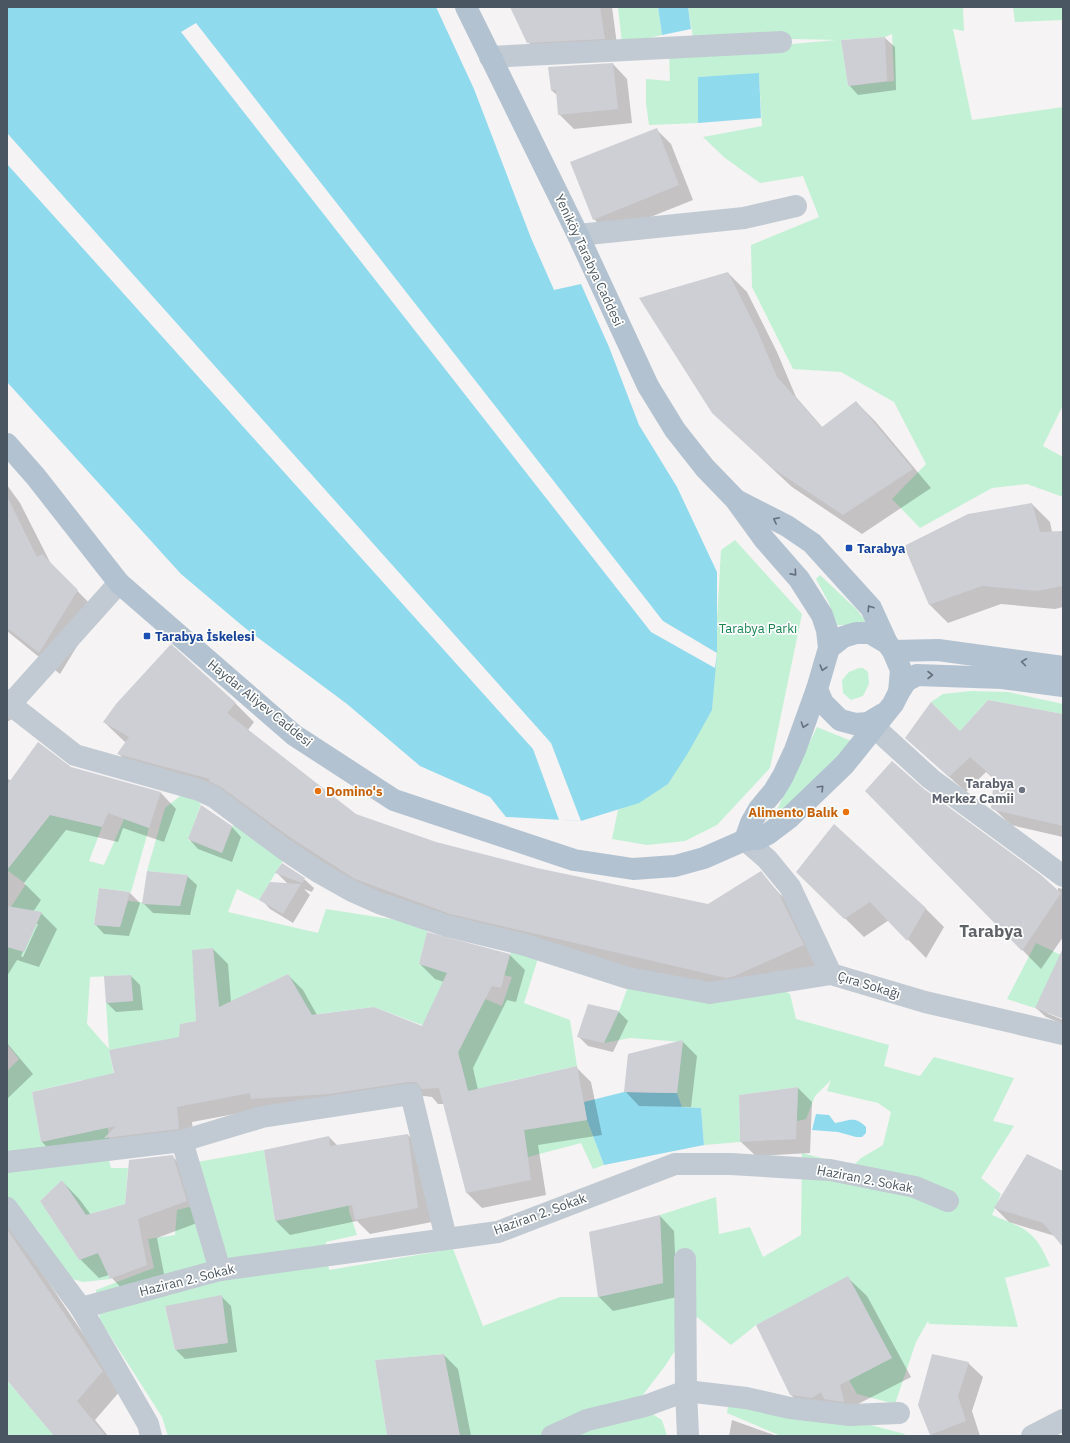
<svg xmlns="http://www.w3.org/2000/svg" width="1070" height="1443" font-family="'IBM Plex Sans',sans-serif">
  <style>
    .green { fill: #c3f1d5; fill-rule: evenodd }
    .water { fill: #90daee }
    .pier { fill: #f5f3f3 }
    .shadow { fill: #0003; fill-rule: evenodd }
    .building { fill: #cdcfd5 }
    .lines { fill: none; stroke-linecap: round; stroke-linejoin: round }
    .minor { stroke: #c1cad2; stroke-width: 22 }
    .primary { stroke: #b3c2d1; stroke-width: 22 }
    .oneway { stroke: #64717d }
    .transit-dot { fill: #1a4fb4; stroke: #fff; stroke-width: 1.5 }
    .worship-dot { fill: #6b7280; stroke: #fff; stroke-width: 1.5 }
    .food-dot { fill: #e8710a; stroke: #fff; stroke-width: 1.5 }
    .labels { text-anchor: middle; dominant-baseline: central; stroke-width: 3.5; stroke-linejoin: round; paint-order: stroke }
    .street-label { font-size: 13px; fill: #4a5661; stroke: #fff }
    .transit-label { font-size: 13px; font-weight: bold; fill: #164399; stroke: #fff; text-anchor: start }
    .park-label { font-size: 13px; fill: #17864f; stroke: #fff }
    .worship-label { font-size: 13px; font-weight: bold; fill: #5b616d; stroke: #fff; text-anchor: end }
    .food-label { font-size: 13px; font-weight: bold; fill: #c56008; stroke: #fff; text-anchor: start }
    .district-label { font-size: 17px; font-weight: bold; fill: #5f6368; stroke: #fff }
  </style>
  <rect width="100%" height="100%" fill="#f5f3f3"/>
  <g class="green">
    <polygon points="618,7 658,7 662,35 622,44"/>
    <path d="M688 7H963L964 31 953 29 972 120 1063 107V405L1043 446 1063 457V497L1027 484 992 488 920 528 892 499 926 464 894 402 841 372 793 369 752 287 751 245 819 217 803 176 760 183 725 158 703 137 762 126 759 74 698 77V123L649 125 646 103V79L670 81 669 53 717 51 836 40 755 38H693ZM892 34 894 81 848 86 841 40 885 37Z"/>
    <polygon points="1013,7 1063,7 1063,20 1015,22"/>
    <polygon points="735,540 802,614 770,768 717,825 685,841 647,845 612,839 618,810 668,784 712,710 721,550"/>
    <polygon points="820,575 856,609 869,625 836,625 829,603 816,579"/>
    <polygon points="859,668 863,668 868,672 869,684 863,696 851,700 843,693 842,680 849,672"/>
    <polygon points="971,691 1008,692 1063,704 1063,714 988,700 960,731 931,702 943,694"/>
    <polygon points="817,727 854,742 769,826"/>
    <path d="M185 792 201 804 188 840 222 853 235 820 284 859 259 900 237 889 228 912 318 933 326 909 429 925 419 964 490 985 485 999 502 1006 512 977 504 975 513 946 539 955 524 1003 570 1020 577 1066 497 1084 478 1130 461 1063 457 1055 485 999 422 1025 374 1007 240 1024 220 1017 213 948 193 950 196 1021 180 1024 191 1038 109 1050 116 1086 102 1088 110 1144 105 1145 111 1168H128L125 1204 86 1215 62 1180 40 1201 79 1260 98 1253 110 1279 83 1282 69 1278 38 1231 7 1199V1071L19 1059 7 1044V947L11 907 26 884 7 870 50 815 102 827 89 861 104 865 124 819 149 828 131 892 99 888 94 925 120 927 128 901 180 906 188 875 147 871 165 808ZM288 974 296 988 246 994ZM131 975 133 1001 106 1003 109 1049 87 1024 90 977ZM82 1080 92 1131 41 1142 32 1092Z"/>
    <polygon points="1036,943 1063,956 1035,1008 1007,999"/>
    <path d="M633 973 700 983 772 984 790 994 796 1019 889 1045 884 1066 920 1076 934 1057 1014 1078 993 1121 1014 1126 981 1178 1001 1194 992 1215C1026 1229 1035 1230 1050 1266L1005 1278 1018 1327 929 1324 928 1321 916 1342 895 1404 857 1394 849 1380 892 1358 848 1277 756 1325 731 1345 697 1317 665 1366 636 1404 662 1420 667 1436H460L444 1354 375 1360 387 1436H168L162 1417 100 1320 96 1290 154 1268 148 1239 175 1235 177 1210 205 1203 197 1162 264 1150 275 1221 335 1208 346 1159 349 1211 357 1235 326 1242 329 1270 453 1249 483 1326 560 1297H598L663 1283 660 1215 716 1197 719 1234 750 1227 763 1257 801 1235 802 1153 853 1166 861 1158 883 1145 891 1112 878 1103 827 1091 831 1080 815 1096 806 1119 797 1121 798 1087 739 1095 740 1142 704 1145 701 1108 682 1107 677 1093 683 1042 630 1038 604 1043 619 1011ZM165 1307 228 1343 175 1350Z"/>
    <polygon points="587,1120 604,1165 593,1169 581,1143 528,1157 524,1130"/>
    <polygon points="7,1380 54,1436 7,1436"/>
    <polygon points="731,1389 905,1434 903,1436 781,1436 727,1413"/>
  </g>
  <g class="water">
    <polygon points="7,7 436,7 474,89 531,238 554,290 581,284 609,347 639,425 677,487 717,572 717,653 712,710 688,753 668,784 639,803 581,821 506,817 490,797 420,766 347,704 245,628 181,574 7,382"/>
    <polygon points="658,7 688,7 691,29 662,35"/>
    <polygon points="759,73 761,118 698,123 698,77"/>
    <polygon points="624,1092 677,1093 682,1107 701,1108 704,1145 604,1165 587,1120 584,1102"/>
    <path d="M816 1114 829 1115 835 1123C849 1121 854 1115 866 1127V1133L862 1137H856L838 1132 812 1130Z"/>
  </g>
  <g class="pier">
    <polygon points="196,23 663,621 717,653 715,668 651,632 181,32"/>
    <polygon points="7,133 551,743 581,821 559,820 533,749 7,164"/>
  </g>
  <g class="shadow">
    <polygon points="511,7 612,7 618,52 542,56 528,42"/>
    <polygon points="885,38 895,47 896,90 858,95 849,85"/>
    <polygon points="613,64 627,79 632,123 574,129 559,114 557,95 551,90"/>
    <polygon points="657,130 671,144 693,200 608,234 594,219"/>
    <polygon points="728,273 747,292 777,352 796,397 823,428 856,402 875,421 931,488 862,534 792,487 713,413"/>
    <polygon points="7,485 20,503 51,564 98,612 60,674 7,631"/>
    <polygon points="1032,504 1050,522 1052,532 1063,532 1063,607 1055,609 1001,604 948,623 930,605 906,547"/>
    <polygon points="7,688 28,709 7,722"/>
    <polygon points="235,703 254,722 248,730 356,815 436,843 537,869 708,905 760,872 798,914 822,964 751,995 584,960 375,897 311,857 241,806 138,773 119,754 126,743 104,722"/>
    <polygon points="1063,715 1063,837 1011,825 992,807 995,780 986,772 966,792 906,738 960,733"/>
    <path d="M71 768 161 793 176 809 164 842 123 828 118 842 66 830 24 883 41 900 33 912 41 913 57 929 39 967 17 960 7 976V778L12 782ZM36 924H38L23 957 21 956Z"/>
    <polygon points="923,790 1058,891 1058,888 1063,889 1063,937 1041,969 866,791"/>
    <polygon points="232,827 241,837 232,862 198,849 189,839"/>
    <polygon points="798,872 925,908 944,927 926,958 889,920 864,937"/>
    <polygon points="277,873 304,879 314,888 312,892 304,889 310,895 293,923 270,909 261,899 288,884"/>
    <polygon points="187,876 197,885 190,915 153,913 144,904"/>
    <polygon points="100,889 130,893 140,903 129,936 104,934 95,924"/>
    <polygon points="428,934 510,955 525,970 516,1002 507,1000 473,1068 478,1090 576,1067 591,1082 602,1135 538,1145 546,1195 482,1208 467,1193 444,1104 438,1104 432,1097 425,1096 344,1109 262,1109 192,1122 194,1144 57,1157 42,1142 33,1093 115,1074 180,1038 197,1021 213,949 228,964 231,1002 288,975 303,990 317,1015 423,1027 444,982 435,979 420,964"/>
    <polygon points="131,976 140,985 143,1010 116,1012 107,1003"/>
    <polygon points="1063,983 1063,1017 1047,1011 1047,1013 1063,1020 1063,1024 1046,1017 1036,1008"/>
    <polygon points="619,1012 628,1021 613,1052 588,1046 578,1036"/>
    <polygon points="683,1042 697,1056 691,1107 639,1106 625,1091 629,1054"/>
    <polygon points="7,1043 33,1074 7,1099"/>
    <polygon points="798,1088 812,1102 810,1153 756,1156 741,1142 740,1096"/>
    <polygon points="408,1135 422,1149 432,1222 370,1234 357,1221 290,1235 276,1221 265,1151 329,1137 338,1146"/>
    <polygon points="172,1156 191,1175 205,1220 157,1238 166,1284 130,1297 109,1275 99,1278 80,1259 62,1181 80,1200 91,1215 125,1205"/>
    <polygon points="1063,1172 1063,1245 1055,1236 1009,1222 995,1208"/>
    <polygon points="660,1216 674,1231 677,1297 613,1311 599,1297 590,1232"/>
    <polygon points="7,1224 14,1231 121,1390 95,1420 108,1436 55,1436 7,1379"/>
    <polygon points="848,1278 867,1296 911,1377 858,1404 863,1420 810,1414 791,1395"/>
    <polygon points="221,1296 231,1306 237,1352 185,1359 175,1349"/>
    <polygon points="444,1355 458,1369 471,1436 388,1436"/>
    <polygon points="968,1363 983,1377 972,1411 980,1436 932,1436 919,1405"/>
    <polygon points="732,1420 777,1436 729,1436"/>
  </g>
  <g class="building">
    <polygon points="510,7 600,7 605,39 527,43"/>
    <polygon points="885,37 887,81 848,86 841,40"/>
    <polygon points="613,63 618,109 558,115 556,90 551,90 548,67"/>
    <polygon points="657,128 679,185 593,220 570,162"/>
    <polygon points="728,272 758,332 777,377 822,427 856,401 913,469 843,515 772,468 712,413 639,298"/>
    <polygon points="7,496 37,557 42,554 78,590 39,653 7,628"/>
    <polygon points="1032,503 1040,532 1063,531 1063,586 1037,591 982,586 929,605 904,546 968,514"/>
    <polygon points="171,644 236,703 227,713 356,814 436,842 537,868 708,904 761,871 779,894 804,945 732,977 726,978 450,914 355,879 291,838 221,787 209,781 210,779 117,754 129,737 103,722 116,704"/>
    <polygon points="988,700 1063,714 1063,826 994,810 991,808 994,778 970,757 949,777 905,738 931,702 960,731"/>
    <polygon points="38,742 71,767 161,792 149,828 108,813 102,827 50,815 7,870 7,785"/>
    <polygon points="892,761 924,789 1041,875 1061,893 1022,951 865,791"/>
    <polygon points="201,805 232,826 222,853 188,839"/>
    <polygon points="834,824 926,908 907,941 870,902 844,919 796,872"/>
    <polygon points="282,863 305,878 302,883 275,873"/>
    <polygon points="147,871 188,875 180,906 142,904"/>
    <polygon points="270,882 301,884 283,914 259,900"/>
    <polygon points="99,888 130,892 120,927 94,925"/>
    <polygon points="7,906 42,912 24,952 7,947"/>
    <polygon points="427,932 510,954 501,988 492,986 458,1052 468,1091 577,1066 587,1120 524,1130 531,1180 466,1193 439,1088 422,1089 416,1082 409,1082 329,1094 251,1099 250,1093 177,1107 179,1129 104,1138 116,1126 41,1142 32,1092 114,1073 109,1050 179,1037 180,1024 196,1021 192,950 213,948 219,1007 288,974 312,1015 374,1007 422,1026 447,973 419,964"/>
    <polygon points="1063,948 1063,1019 1035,1008"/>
    <polygon points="131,975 133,1001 106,1003 104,976"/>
    <polygon points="588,1004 619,1011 604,1043 577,1037"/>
    <polygon points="683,1040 677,1093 624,1092 628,1054"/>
    <polygon points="798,1087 796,1139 740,1142 739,1095"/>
    <polygon points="408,1134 418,1208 355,1220 352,1205 275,1221 264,1150 329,1136 330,1146"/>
    <polygon points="1027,1154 1063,1171 1063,1247 1043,1223 994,1208"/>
    <polygon points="173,1155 187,1201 138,1219 147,1265 110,1279 98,1253 79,1260 40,1201 62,1180 86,1215 125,1204 129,1160"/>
    <polygon points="660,1215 663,1283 598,1297 589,1232"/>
    <polygon points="7,1229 103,1371 77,1401 106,1436 54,1436 7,1380"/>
    <polygon points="848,1276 892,1358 840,1385 844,1401 843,1402 824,1399 821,1392 812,1398 790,1395 756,1325"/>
    <polygon points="222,1295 228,1343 175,1350 165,1306"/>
    <polygon points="444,1354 460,1436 387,1436 375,1360"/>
    <polygon points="932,1354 969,1362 958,1396 966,1421 930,1435 918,1405"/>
  </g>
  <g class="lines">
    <g class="minor">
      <polyline points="490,57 781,42"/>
      <polyline points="578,235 744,218 796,206"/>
      <polyline points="11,705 75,755 199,790 214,797 284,849 320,873 352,891 379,903 447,926 522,944 628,978 710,993 831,974"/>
      <polyline points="7,708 119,583"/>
      <polyline points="874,727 931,779 1063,876"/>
      <polyline points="745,840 767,859 790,887 831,974 925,1002 1063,1034"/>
      <polyline points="182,1141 220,1270"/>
      <polyline points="7,1162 182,1141 262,1117 411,1094 446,1238"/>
      <polyline points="7,1208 81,1308 148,1424 151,1436"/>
      <polyline points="81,1308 220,1270 498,1232 675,1164 731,1164 830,1170 915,1187 948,1201"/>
      <polyline points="552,1436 587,1420 645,1406 686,1391 685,1259"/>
      <polyline points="688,1436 686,1391 746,1398 790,1408 850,1415 899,1413"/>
      <polyline points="1032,1436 1063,1420"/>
    </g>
    <g class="primary">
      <polyline points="466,7 578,235 648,386 675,430 705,468 735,499 764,539 799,579 822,615 827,630 829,648 817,689 795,750 783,776 774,791 759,809 751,823 745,840"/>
      <polyline points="7,444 36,477 119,583 294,735 394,800 574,860 633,869 675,866 704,858 745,840 758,839 768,834 789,818 845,764 893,704 899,692 901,670 893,651 887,643 870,633 856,633 843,637 829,648"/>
      <polyline points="738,501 787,526 812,543 871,608 887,643"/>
      <polyline points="893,651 938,650 1063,667"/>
      <polyline points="817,689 823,703 840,720 855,724 868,723 883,714"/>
      <polyline points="899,692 906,681 917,675 1002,678 1063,686"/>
    </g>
  </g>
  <defs><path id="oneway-chevron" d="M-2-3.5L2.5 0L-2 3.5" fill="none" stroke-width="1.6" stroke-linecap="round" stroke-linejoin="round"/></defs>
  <g class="oneway">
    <use href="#oneway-chevron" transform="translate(776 520) rotate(-153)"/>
    <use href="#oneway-chevron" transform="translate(794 573) rotate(48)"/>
    <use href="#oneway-chevron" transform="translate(870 608) rotate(-123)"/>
    <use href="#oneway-chevron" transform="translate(1024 662) rotate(-172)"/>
    <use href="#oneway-chevron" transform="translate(823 668) rotate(106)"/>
    <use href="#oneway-chevron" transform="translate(930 675)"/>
    <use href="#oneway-chevron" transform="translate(804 725) rotate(109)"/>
    <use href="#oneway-chevron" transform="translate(821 788) rotate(-45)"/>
  </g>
  <g class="transit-dot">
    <rect x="845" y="544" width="8" height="8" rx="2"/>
    <rect x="143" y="632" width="8" height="8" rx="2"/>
  </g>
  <circle class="worship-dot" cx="1022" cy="790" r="4"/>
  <g class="food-dot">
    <circle cx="318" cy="791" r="4"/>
    <circle cx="846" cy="812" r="4"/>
  </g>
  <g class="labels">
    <g class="street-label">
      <text transform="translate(589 260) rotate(65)">Yeniköy Tarabya Caddesi</text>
      <text transform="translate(260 703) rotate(39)">Haydar Aliyev Caddesi</text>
      <text transform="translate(869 985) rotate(17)">Çıra Sokağı</text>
      <text transform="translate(865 1179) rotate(11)">Haziran 2. Sokak</text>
      <text transform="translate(540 1214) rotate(-20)">Haziran 2. Sokak</text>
      <text transform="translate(187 1280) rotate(-14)">Haziran 2. Sokak</text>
    </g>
    <g class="transit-label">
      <text x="857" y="548">Tarabya</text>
      <text x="155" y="636">Tarabya İskelesi</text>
    </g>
    <g class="park-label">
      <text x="758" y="628">Tarabya Parkı</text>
    </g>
    <g class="worship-label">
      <text x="1014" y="783">Tarabya<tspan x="1014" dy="15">Merkez Camii</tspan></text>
    </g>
    <g class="food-label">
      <text x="326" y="791">Domino's</text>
      <text x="838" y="812" text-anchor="end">Alimento Balık</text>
    </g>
    <g class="district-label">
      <text x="991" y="931">Tarabya</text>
    </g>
  </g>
  <rect width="1070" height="1443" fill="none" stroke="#4a5661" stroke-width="16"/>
</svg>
